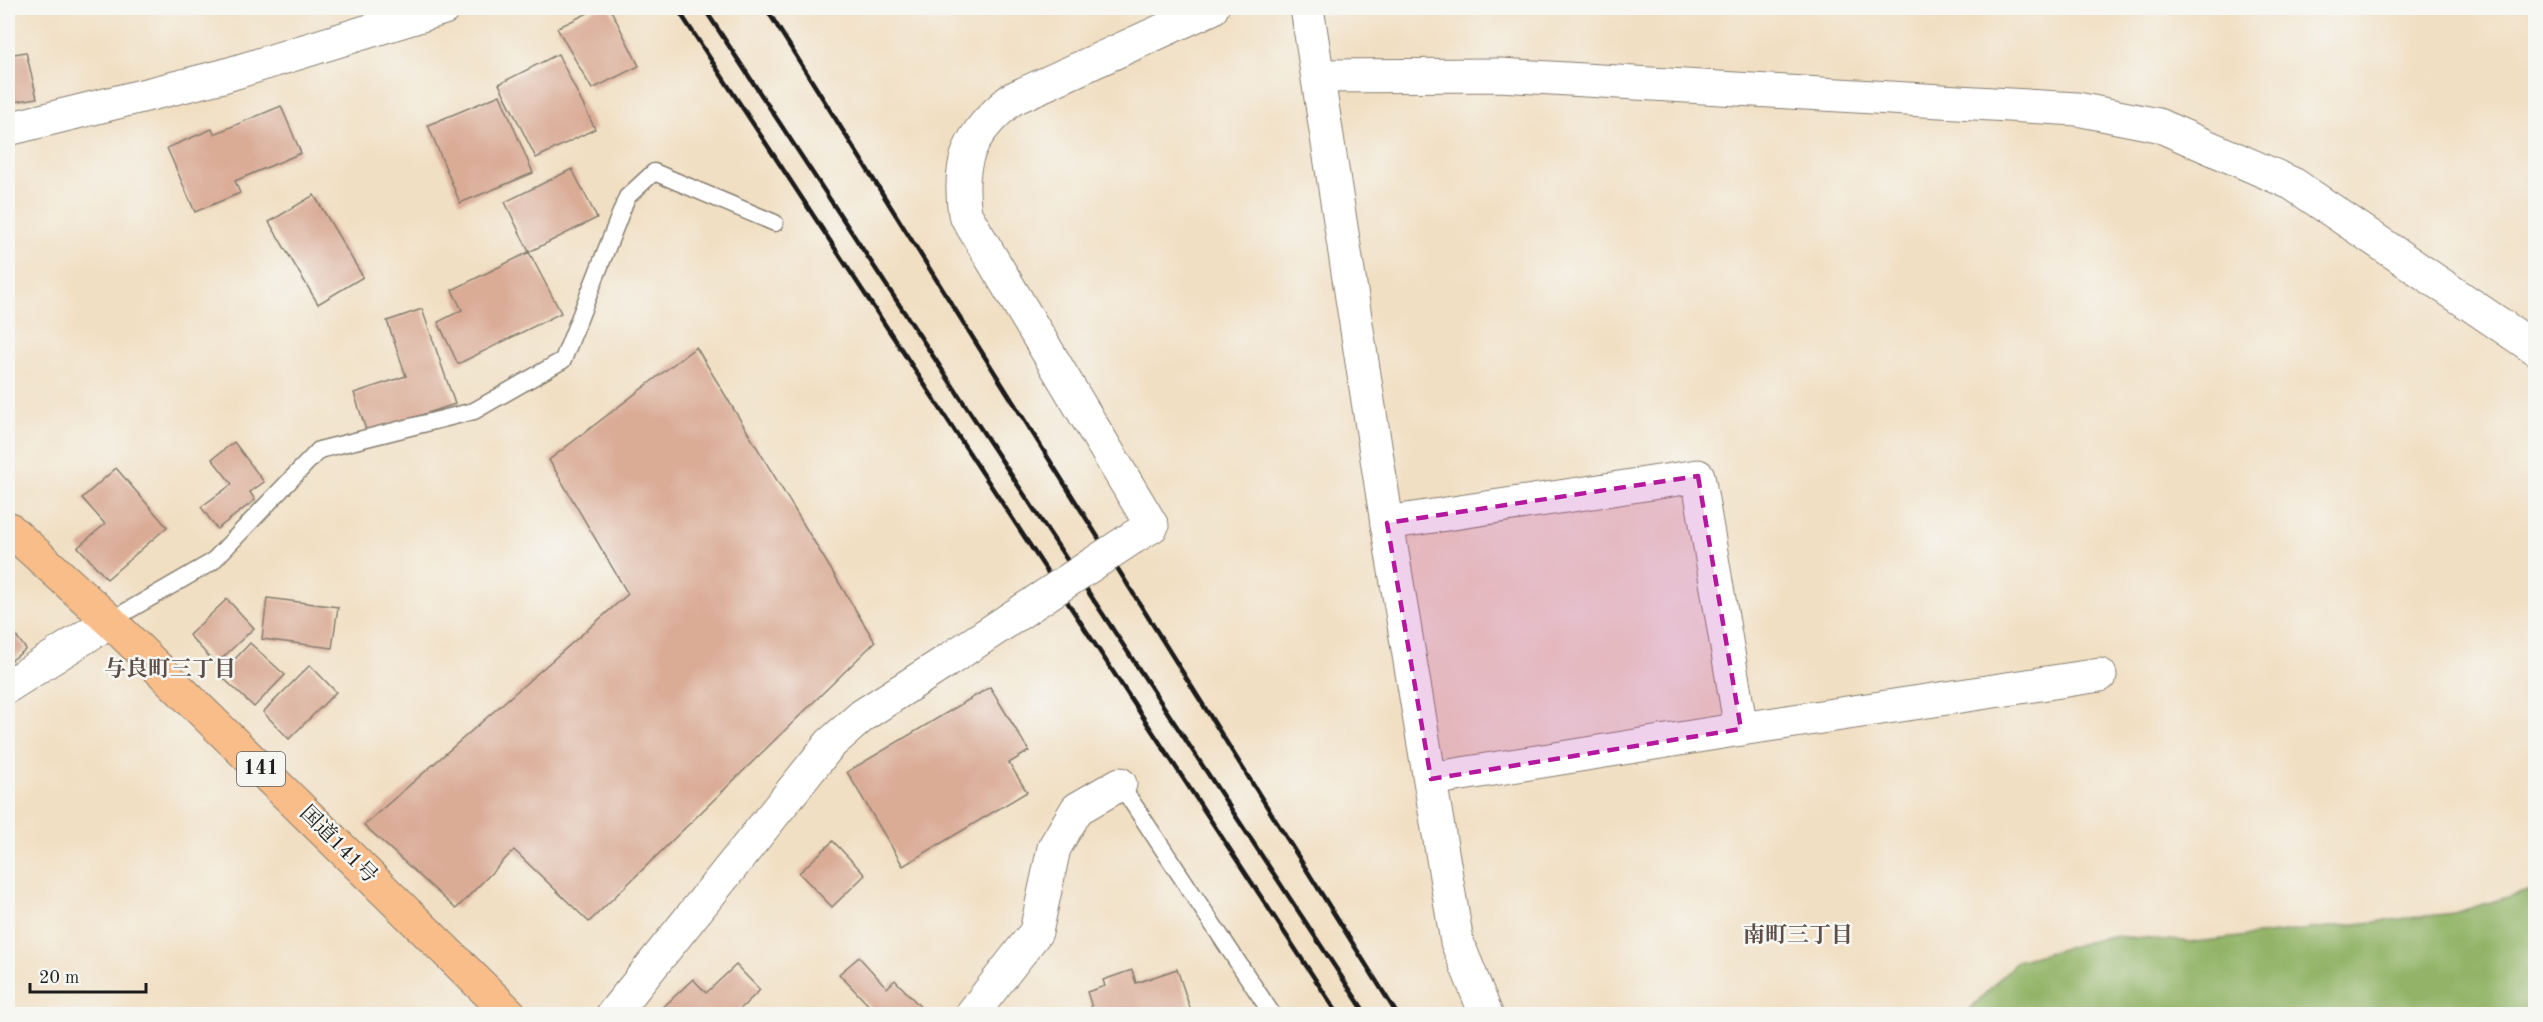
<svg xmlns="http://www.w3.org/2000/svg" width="2543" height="1022" font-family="'Old Standard TT','Noto Serif JP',serif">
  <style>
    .forest { fill: #93b468; stroke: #586842; stroke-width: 1.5 }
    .building { fill: #daac96 }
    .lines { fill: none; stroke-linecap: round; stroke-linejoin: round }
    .service-casing { stroke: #867e70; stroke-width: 19 }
    .minor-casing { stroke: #867e70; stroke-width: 35 }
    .tertiary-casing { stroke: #867e70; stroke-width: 35 }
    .trunk-casing { stroke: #867e70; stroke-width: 35 }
    .service { stroke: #fff; stroke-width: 16 }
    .minor { stroke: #fff; stroke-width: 33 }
    .tertiary { stroke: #fff; stroke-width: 33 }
    .trunk { stroke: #f8bd89; stroke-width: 33 }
    .rail { stroke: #1c1c1c; stroke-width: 4.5 }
    .minor-bridge-casing { stroke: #867e70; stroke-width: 35; stroke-linecap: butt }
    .minor-bridge { stroke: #fff; stroke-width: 33 }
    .marked { fill: #b5179e; fill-opacity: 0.2; stroke: #b5179e; stroke-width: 4.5; stroke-dasharray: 12 8; stroke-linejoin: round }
    .labels { text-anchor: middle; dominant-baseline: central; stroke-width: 5; stroke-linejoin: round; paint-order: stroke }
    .shield { fill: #f6f6f2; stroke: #5d5d5c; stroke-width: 1.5 }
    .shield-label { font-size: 20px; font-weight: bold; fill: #1c1c1c }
    .street-label { font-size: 21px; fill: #1c1c1c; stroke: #f6f6f2 }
    .neighbourhood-label { font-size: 22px; font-weight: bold; fill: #5e4e47; stroke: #f6f6f2 }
  </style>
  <rect width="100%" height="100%" fill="#f6f6f2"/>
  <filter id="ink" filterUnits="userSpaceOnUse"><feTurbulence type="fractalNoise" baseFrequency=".0167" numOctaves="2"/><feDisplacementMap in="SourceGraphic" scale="12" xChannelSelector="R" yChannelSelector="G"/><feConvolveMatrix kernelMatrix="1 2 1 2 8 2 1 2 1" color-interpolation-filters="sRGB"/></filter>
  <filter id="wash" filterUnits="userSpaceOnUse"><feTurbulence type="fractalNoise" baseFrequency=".008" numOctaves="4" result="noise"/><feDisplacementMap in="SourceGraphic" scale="24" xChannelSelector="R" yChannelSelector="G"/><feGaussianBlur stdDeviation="1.35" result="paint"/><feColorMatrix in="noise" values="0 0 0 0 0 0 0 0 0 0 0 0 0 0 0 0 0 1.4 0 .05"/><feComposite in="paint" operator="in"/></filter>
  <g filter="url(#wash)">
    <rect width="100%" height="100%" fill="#f1dfc3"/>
    <polygon class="forest" points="2535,889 2535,1014 1965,1014 2017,961 2111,936 2195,942 2454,913"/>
    <g id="blocks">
      <g class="building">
        <polygon points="598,8 610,8 639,66 592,89 557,28"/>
        <polygon points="26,52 37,98 8,103 8,55"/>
        <polygon points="558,54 595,129 536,158 499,84"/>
        <polygon points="500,95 533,173 460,203 428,125"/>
        <polygon points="281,106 301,153 235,181 240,193 195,212 167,148 212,129 214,134"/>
        <polygon points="572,169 597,218 529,252 505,202"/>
        <polygon points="314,195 363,277 318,304 269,222"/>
        <polygon points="529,252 561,313 458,364 438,322 462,310 452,290"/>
        <polygon points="422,309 455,404 367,433 354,393 406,376 387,321"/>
        <polygon points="696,347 875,642 589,922 514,850 456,909 364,825 628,594 549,460"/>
        <polygon points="234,442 264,482 250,492 255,500 217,529 201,507 232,484 212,459"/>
        <polygon points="116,468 167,527 107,579 78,547 105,524 82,498"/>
        <polygon points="267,598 338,607 332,648 262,639"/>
        <polygon points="227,599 254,628 216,664 189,635"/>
        <polygon points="8,625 26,649 8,663"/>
        <polygon points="250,643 285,675 254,707 220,675"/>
        <polygon points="310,665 336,692 289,739 263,712"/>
        <polygon points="990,687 1029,751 1009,763 1027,792 903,866 847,772"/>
        <polygon points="833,841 865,875 832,907 799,873"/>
        <polygon points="859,957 887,988 895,980 927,1014 877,1014 839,974"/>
        <polygon points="736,965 760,990 735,1014 656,1014 693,979 706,993"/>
        <polygon points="1177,969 1192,1014 1094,1014 1087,992 1105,986 1103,980 1132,970 1136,983"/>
      </g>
    </g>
  </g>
  <g filter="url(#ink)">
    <use href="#blocks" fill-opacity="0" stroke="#867e70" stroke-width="1.5"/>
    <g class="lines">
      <defs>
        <g id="service">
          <polyline points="110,621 212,562 319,450 474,411 563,360 627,197 654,172 775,223"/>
          <polyline points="1120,784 1272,1014"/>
        </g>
        <g id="minor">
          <polyline points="8,129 223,76 444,8"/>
          <polyline points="1387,523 1698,476 1741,729"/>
          <path d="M1132 538 1152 526 965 214C957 160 970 133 1012 99L1212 8"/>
          <polyline points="8,686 110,621"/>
          <polyline points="1431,779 1741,729 2100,675"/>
          <polyline points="613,1014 830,744 863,715 950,659"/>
          <polyline points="972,1014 1036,932 1054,848 1077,809 1120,784"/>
        </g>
        <g id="tertiary">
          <polyline points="1307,8 1387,523 1457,942 1486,1014"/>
          <polyline points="1318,76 1499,75 2077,109 2158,125 2293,184 2536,349"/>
        </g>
        <polyline id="trunk" points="8,528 110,621 510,1014"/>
      </defs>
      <use href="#service" class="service-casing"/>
      <use href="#minor" class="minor-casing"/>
      <use href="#tertiary" class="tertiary-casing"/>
      <use href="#trunk" class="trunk-casing"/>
      <use href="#service" class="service"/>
      <use href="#minor" class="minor"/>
      <use href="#tertiary" class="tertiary"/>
      <use href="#trunk" class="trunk"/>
      <g class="rail">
        <polyline points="677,8 1338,1014"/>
        <polyline points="704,8 1366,1014"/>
        <polyline points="766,8 1397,1014"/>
      </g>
      <defs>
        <polyline id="minor-bridge" points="950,659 1132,538"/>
      </defs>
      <use href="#minor-bridge" class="minor-bridge-casing"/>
      <use href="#minor-bridge" class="minor-bridge"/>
    </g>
  </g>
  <path class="marked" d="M1698 476 1741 729 1431 779 1387 523Z"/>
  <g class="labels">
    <rect class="shield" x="237" y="752" width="48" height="34" rx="4.5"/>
    <g class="shield-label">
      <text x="261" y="769">141</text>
    </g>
    <g class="street-label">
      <text transform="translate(338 845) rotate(45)">国道141号</text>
    </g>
    <g class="neighbourhood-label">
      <text x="170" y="670">与良町三丁目</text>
      <text x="1798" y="936">南町三丁目</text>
    </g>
  </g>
  <rect width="2543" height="1022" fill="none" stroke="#f6f6f2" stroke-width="30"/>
  <path d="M30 983v9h116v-9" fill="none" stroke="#1c1c1c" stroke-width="3"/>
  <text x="39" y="983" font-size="18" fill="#1c1c1c" stroke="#f6f6f2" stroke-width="4.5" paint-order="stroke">20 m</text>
</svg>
